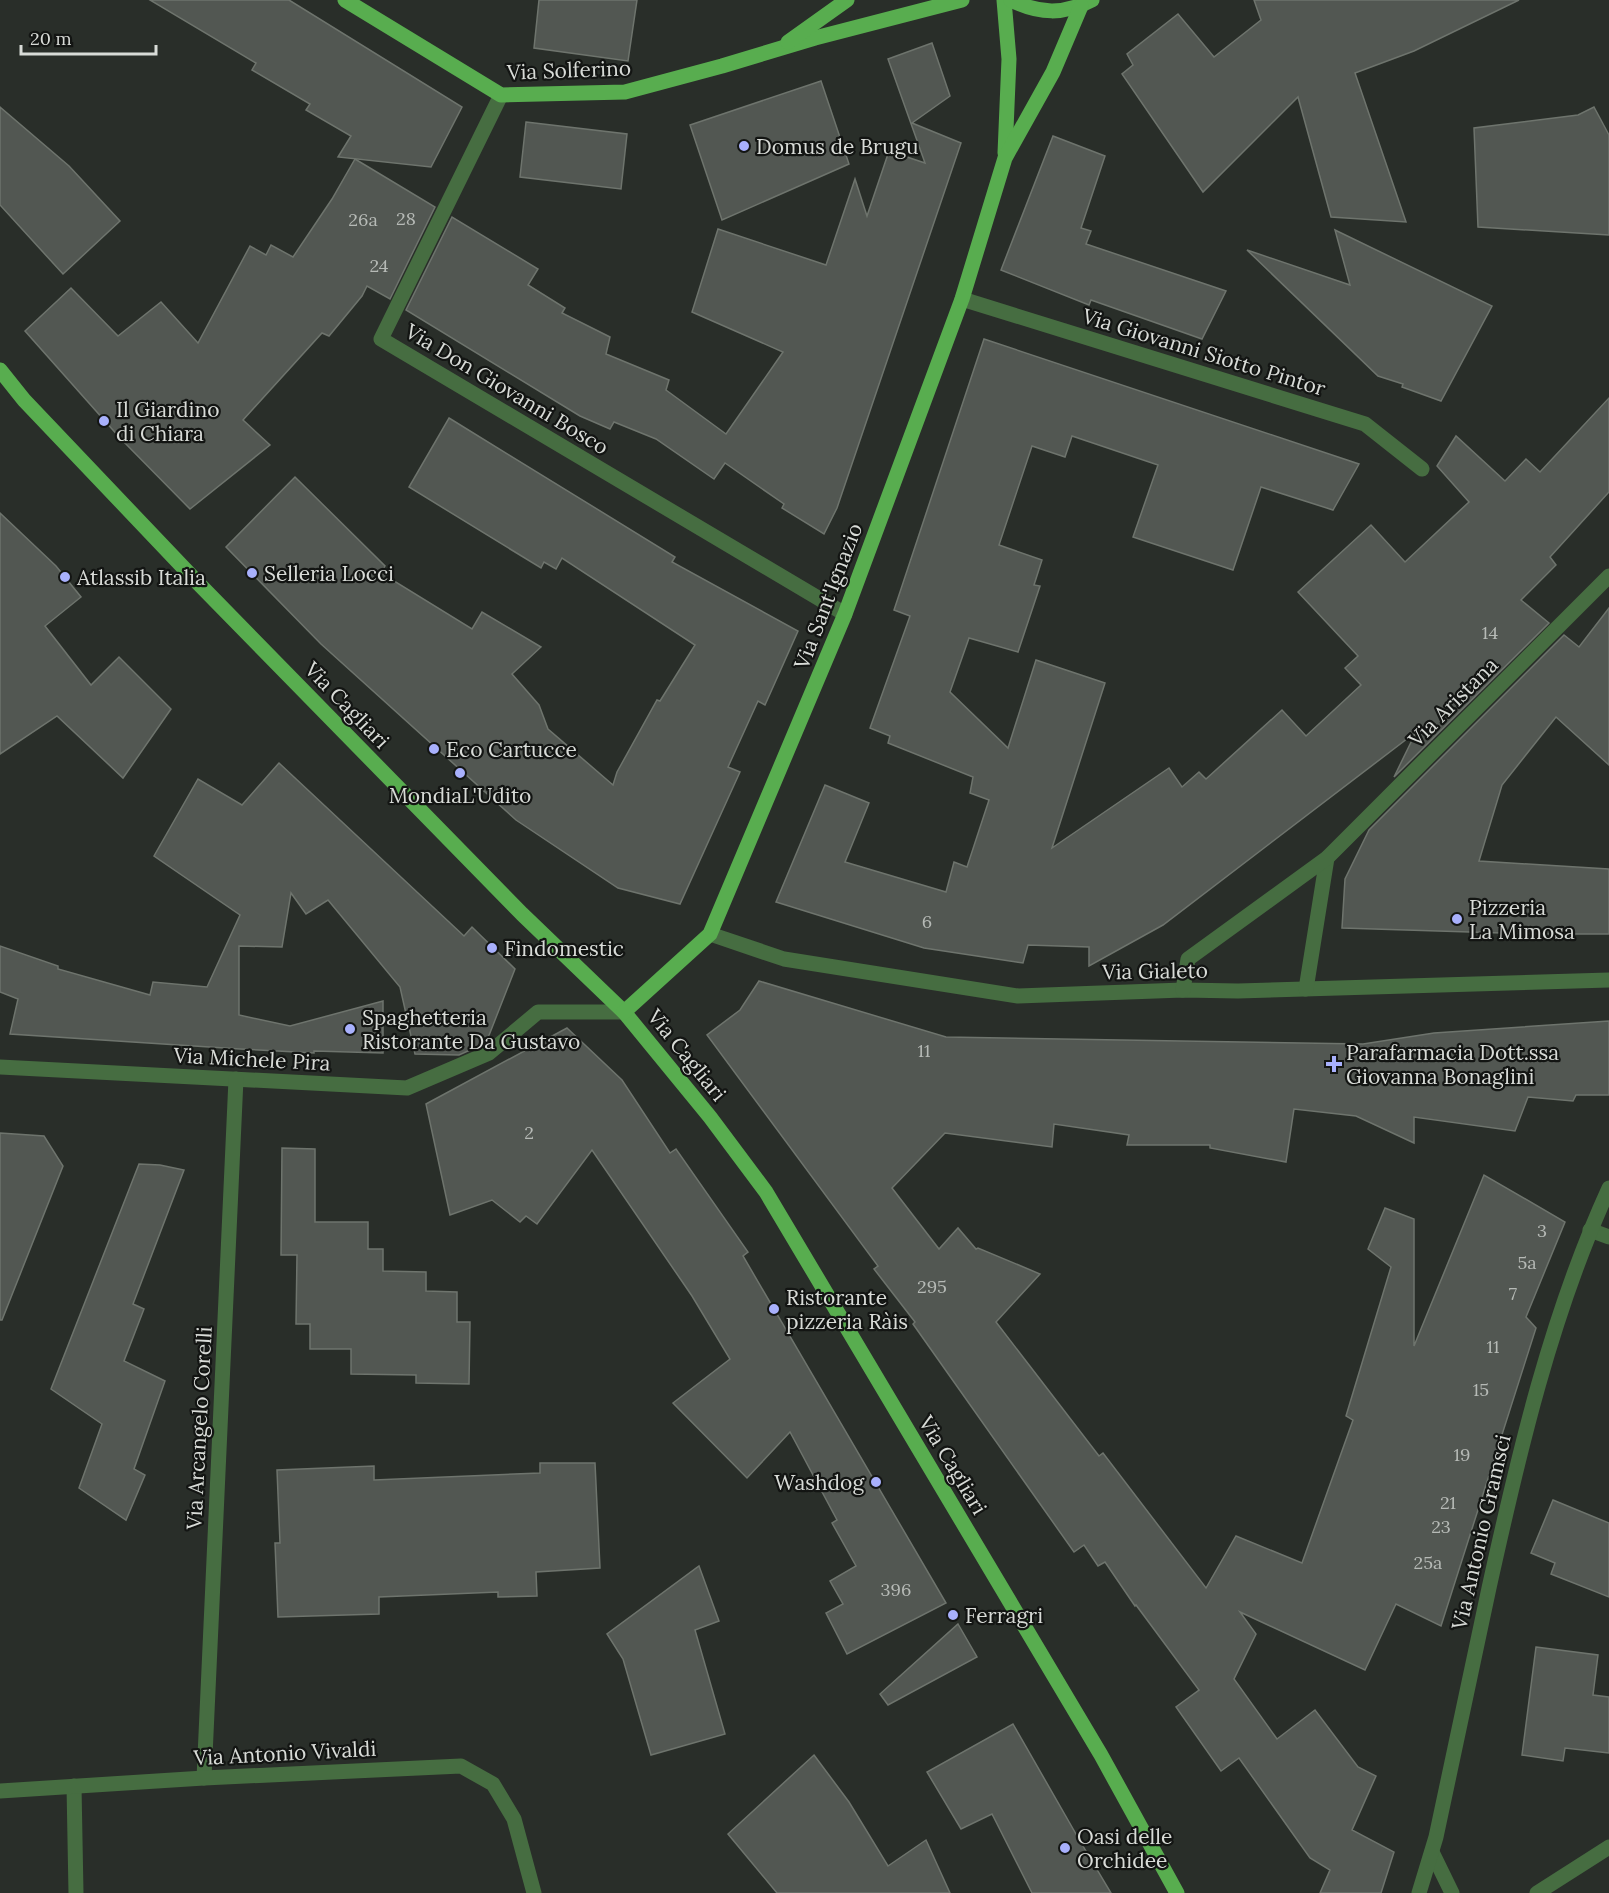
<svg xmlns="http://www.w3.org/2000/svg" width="1609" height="1893" font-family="Lora,serif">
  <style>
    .building { fill: #525752; stroke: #6e746d; stroke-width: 1.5 }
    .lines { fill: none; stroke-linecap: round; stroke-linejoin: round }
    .minor { stroke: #466d41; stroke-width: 15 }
    .major { stroke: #58ad4f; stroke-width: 15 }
    .poi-dot { fill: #a8b0fc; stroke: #131513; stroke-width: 2 }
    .labels { text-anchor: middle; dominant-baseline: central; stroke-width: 4.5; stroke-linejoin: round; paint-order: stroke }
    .number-label { font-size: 18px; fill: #b6bab6 }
    .street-label { font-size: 21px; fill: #d8dbd7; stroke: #131513 }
    .poi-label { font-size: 21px; fill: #d8dbd7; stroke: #131513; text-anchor: start }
  </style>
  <rect width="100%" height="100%" fill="#292e29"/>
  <g class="building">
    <polygon points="150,0 289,0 462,107 431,167 338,157 351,136 306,110 310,104 252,70 256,63"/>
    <polygon points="539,0 637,0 628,61 534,48"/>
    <polygon points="1254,0 1519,0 1414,51 1355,73 1406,222 1331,217 1298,97 1203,192 1122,74 1133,65 1127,54 1178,14 1214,57 1261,20"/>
    <polygon points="932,43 950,96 912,123 961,143 837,508 824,534 782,508 784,504 725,463 714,479 656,439 614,422 610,429 580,416 406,310 452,217 538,269 528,285 565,308 562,313 610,337 606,354 669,380 666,390 726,434 783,352 692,312 718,229 826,265 855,179 867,216 889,151 925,163 888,59"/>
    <polygon points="821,81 849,164 722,220 690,125"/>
    <polygon points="0,107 69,166 120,221 63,274 0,205"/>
    <polygon points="1594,107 1609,135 1609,235 1478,227 1474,128 1578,115"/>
    <polygon points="526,122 627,134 621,189 520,177"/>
    <polygon points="1053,136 1105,156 1081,228 1091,231 1086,244 1226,291 1202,339 1091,300 1089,305 1001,270"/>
    <polygon points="355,159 435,207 390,299 367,286 362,296 329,336 322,333 243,420 270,445 190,509 120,438 25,331 71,288 118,336 161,302 198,343 250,246 266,255 271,245 293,257 332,199"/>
    <polygon points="1335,230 1492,306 1441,401 1402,387 1403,384 1378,376 1247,250 1350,285"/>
    <polygon points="984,339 1359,464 1333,510 1261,487 1233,570 1133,537 1158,465 1072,436 1065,457 1032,446 999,545 1042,560 1034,585 1040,586 1018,652 969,638 950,692 1008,748 1036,660 1105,683 1052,848 1169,768 1182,787 1199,772 1206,779 1282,710 1306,736 1361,685 1345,668 1358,656 1298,592 1371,525 1405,562 1469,502 1437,466 1456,436 1505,481 1526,459 1540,472 1609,398 1609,492 1550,557 1556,565 1521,600 1549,623 1394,777 1416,732 1163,925 1089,966 1089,947 1028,945 1023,963 924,948 776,902 825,785 869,803 845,862 946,892 954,862 967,867 989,800 970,793 973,777 888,743 890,736 870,728 910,616 894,610"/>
    <polygon points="449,418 675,557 672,562 798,631 765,705 758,701 728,767 740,772 680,904 618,888 516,820 321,644 226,547 295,477 385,566 381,573 472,629 482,612 541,647 512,674 539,705 548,729 613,785 617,772 657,700 660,701 695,645 562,558 556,569 544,562 541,568 409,487"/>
    <polygon points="0,513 56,566 81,597 45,626 91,685 119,657 171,709 123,778 57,716 0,754"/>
    <polygon points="1609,608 1609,765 1556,717 1502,785 1479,861 1609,869 1609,934 1530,934 1342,928 1345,879 1369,830 1564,635 1579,647"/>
    <polygon points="279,763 464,936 472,927 515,969 486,1043 459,1055 415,1054 400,987 328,900 306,914 291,893 282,947 239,946 239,1015 290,1026 383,1001 383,1053 314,1051 314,1053 240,1049 10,1034 18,999 0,992 0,946 58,966 58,969 150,995 153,982 207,987 240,915 154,856 198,779 242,805"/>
    <polygon points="759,981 946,1037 1363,1044 1434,1033 1609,1021 1609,1095 1576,1095 1573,1101 1528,1097 1515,1131 1414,1117 1414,1143 1356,1116 1294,1109 1286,1162 1210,1148 1210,1145 1127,1145 1129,1135 1054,1124 1052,1147 945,1133 892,1188 939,1249 958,1228 976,1249 978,1248 1040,1274 996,1322 1099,1456 1103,1453 1206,1588 1236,1536 1302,1563 1353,1420 1346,1416 1391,1267 1368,1249 1385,1208 1414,1219 1414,1346 1484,1175 1565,1222 1526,1317 1536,1328 1441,1626 1396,1604 1365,1670 1240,1612 1256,1634 1234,1679 1277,1739 1315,1710 1358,1767 1376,1776 1352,1830 1394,1852 1381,1893 1320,1893 1330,1870 1310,1858 1239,1758 1221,1771 1176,1707 1199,1690 1136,1605 1135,1606 1105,1562 1098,1566 1084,1545 1074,1552 913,1324 915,1322 874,1269 878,1266 707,1035 740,1010"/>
    <polygon points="567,1028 622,1080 670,1153 676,1149 748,1252 743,1256 946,1603 847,1654 826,1613 843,1604 830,1581 856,1566 832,1523 837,1520 790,1432 747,1478 673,1403 730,1359 692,1296 592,1150 537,1224 526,1216 520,1222 492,1200 450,1215 426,1104"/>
    <polygon points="0,1133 44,1136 63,1166 2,1320 0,1320"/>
    <polygon points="282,1148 315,1149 315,1222 368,1222 368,1249 383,1249 383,1271 426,1272 426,1291 457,1292 457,1322 470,1322 469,1384 416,1383 416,1375 351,1374 351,1349 310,1349 310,1324 296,1324 297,1255 281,1255"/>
    <polygon points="139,1164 160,1165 184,1170 133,1304 144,1309 124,1361 165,1381 134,1469 145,1475 126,1520 79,1488 102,1424 51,1389"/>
    <polygon points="540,1463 595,1463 600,1568 536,1572 537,1596 498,1597 498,1592 379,1597 379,1614 278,1617 275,1543 280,1543 277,1470 374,1466 374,1480 540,1473"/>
    <polygon points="1553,1500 1609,1523 1609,1597 1551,1574 1555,1563 1531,1553"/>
    <polygon points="699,1566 719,1621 695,1630 725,1734 651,1755 623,1659 607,1634"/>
    <polygon points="958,1624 977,1657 888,1705 880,1694"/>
    <polygon points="1536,1647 1598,1655 1593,1695 1609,1697 1609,1753 1565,1748 1563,1761 1522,1755"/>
    <polygon points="1013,1724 1080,1841 1111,1893 1032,1893 992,1814 961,1829 927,1772"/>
    <polygon points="814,1755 849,1802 888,1866 926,1840 950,1893 777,1893 728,1834"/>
  </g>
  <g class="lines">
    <g class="minor">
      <polyline points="501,95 381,339 845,614"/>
      <polyline points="962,299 1365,424 1422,469"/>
      <polyline points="710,934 784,959 1018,996 1183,990 1238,991 1609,980"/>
      <polyline points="1306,989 1327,858"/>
      <polyline points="1183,990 1188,959 1327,858 1609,576"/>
      <polyline points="0,1067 407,1088 489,1053 538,1012 624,1012"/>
      <polyline points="1590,1230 1609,1237"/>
      <polyline points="204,1778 236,1079"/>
      <polyline points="74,1786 76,1893"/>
      <polyline points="0,1791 204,1778 461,1766 493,1784 514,1819 534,1893"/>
      <polyline points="1432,1852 1452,1893"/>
      <path d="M1419 1893 1436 1837C1454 1754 1472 1671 1489 1588 1519 1452 1551 1315 1609 1188"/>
      <polyline points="1537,1893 1609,1847"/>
    </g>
    <g class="major">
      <polyline points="345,0 501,95 625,92 722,66 815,38 962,0"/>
      <polyline points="1004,0 1009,59 1005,153"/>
      <path d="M1011 0C1039 14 1064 15 1092 0"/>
      <polyline points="788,42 847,0"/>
      <polyline points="0,370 24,400 199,584 522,914 624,1012 710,1117 766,1192 1101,1755 1177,1893"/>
      <polyline points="624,1012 710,934 845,614 962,299 1005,158 1053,72 1081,6"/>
    </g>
  </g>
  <g class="poi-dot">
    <circle cx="744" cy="146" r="6"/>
    <circle cx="104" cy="421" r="6"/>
    <circle cx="252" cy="573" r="6"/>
    <circle cx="65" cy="577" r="6"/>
    <circle cx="434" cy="749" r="6"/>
    <circle cx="460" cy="773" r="6"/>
    <circle cx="1457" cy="919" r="6"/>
    <circle cx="492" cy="948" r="6"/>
    <circle cx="350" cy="1029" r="6"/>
    <path d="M1331 1055h6v6h6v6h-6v6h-6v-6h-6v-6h6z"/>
    <circle cx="774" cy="1309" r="6"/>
    <circle cx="876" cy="1482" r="6"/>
    <circle cx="953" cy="1615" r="6"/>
    <circle cx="1065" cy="1848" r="6"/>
  </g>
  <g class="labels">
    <g class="number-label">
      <text x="406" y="218">28</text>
      <text x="363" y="219">26a</text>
      <text x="379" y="265">24</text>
      <text x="1490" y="632">14</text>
      <text x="927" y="921">6</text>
      <text x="924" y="1050">11</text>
      <text x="529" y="1132">2</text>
      <text x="1542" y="1230">3</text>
      <text x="1527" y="1262">5a</text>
      <text x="932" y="1286">295</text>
      <text x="1513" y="1293">7</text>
      <text x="1493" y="1346">11</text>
      <text x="1481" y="1389">15</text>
      <text x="1462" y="1454">19</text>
      <text x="1448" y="1502">21</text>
      <text x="1441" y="1526">23</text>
      <text x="1428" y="1562">25a</text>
      <text x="896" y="1589">396</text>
    </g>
    <g class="street-label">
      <text transform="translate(569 70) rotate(-2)">Via Solferino</text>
      <text transform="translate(1204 352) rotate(17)">Via Giovanni Siotto Pintor</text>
      <text transform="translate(507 389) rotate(31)">Via Don Giovanni Bosco</text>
      <text transform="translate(828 596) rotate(-69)">Via Sant'Ignazio</text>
      <text transform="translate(1453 702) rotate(-45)">Via Aristana</text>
      <text transform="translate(347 705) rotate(46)">Via Cagliari</text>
      <text transform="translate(1155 971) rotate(-1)">Via Gialeto</text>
      <text transform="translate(687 1055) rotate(51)">Via Cagliari</text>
      <text transform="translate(252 1059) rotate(3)">Via Michele Pira</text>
      <text transform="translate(199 1428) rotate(-87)">Via Arcangelo Corelli</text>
      <text transform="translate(953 1465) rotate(59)">Via Cagliari</text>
      <text transform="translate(1481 1532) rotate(-77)">Via Antonio Gramsci</text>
      <text transform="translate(285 1753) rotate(-3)">Via Antonio Vivaldi</text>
    </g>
    <g class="poi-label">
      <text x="756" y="146">Domus de Brugu</text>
      <text x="116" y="409">Il Giardino<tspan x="116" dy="24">di Chiara</tspan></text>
      <text x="264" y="573">Selleria Locci</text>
      <text x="77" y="577">Atlassib Italia</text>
      <text x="446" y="749">Eco Cartucce</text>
      <text x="460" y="795" text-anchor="middle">MondiaL'Udito</text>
      <text x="1469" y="907">Pizzeria<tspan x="1469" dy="24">La Mimosa</tspan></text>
      <text x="504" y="948">Findomestic</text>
      <text x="362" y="1017">Spaghetteria<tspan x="362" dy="24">Ristorante Da Gustavo</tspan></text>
      <text x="1346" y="1052">Parafarmacia Dott.ssa<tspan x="1346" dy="24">Giovanna Bonaglini</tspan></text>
      <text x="786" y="1297">Ristorante<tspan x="786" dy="24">pizzeria Ràis</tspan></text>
      <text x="864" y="1482" text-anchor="end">Washdog</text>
      <text x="965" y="1615">Ferragri</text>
      <text x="1077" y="1836">Oasi delle<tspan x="1077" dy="24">Orchidee</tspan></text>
    </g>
  </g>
  <path d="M21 45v9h135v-9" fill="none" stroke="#d8dbd7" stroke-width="3"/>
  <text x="30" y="45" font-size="18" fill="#d8dbd7" stroke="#131513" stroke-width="4.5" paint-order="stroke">20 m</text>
</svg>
